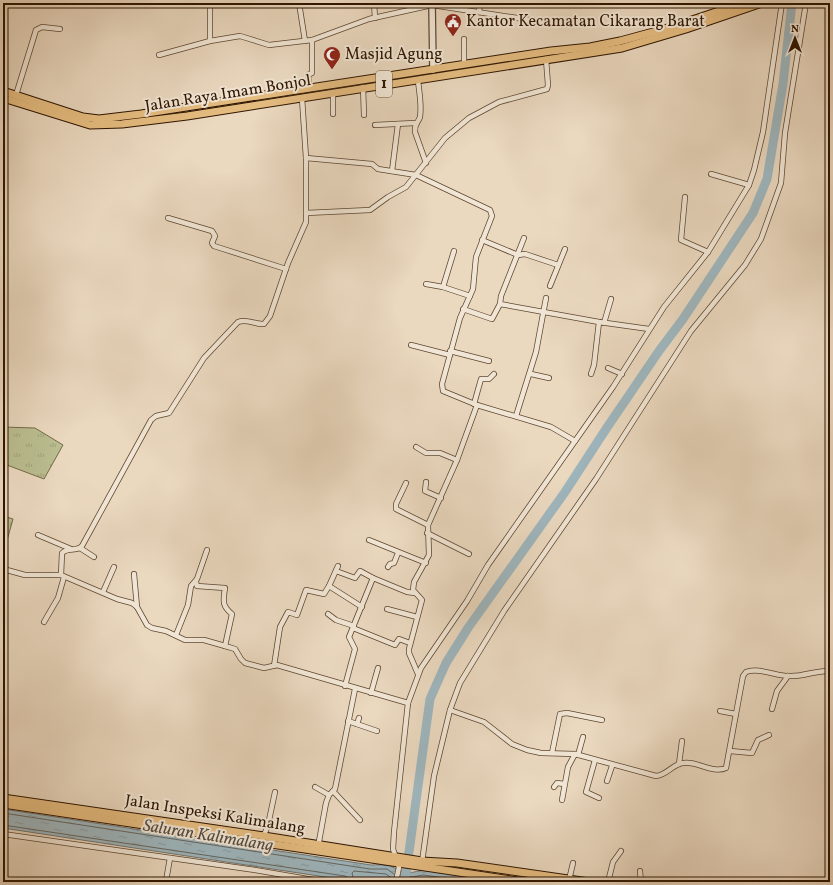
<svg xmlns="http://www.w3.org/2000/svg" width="833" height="885" font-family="Vollkorn,serif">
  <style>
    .grass { fill: url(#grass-tufts); stroke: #746a48 }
    .cemetery { fill: url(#cemetery-stones); stroke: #746a48 }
    .water { fill: url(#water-ripples); stroke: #717672 }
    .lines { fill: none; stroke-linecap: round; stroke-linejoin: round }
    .shore { stroke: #66665f; stroke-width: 1 }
    .river { stroke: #9eb6be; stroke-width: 9 }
    .minor-casing { stroke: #5d4630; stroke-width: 6 }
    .tertiary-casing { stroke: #5d4630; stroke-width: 8 }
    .primary-casing { stroke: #2e1500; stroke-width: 9 }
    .trunk-casing { stroke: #2e1500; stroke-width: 9 }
    .minor { stroke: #f1e6d5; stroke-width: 4.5 }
    .tertiary { stroke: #f1e6d5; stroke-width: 5.5 }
    .primary { stroke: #e5bc80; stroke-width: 7 }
    .trunk { stroke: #e5bc80; stroke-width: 7 }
    .labels { text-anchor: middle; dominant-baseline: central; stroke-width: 4; stroke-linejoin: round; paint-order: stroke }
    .shield { fill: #f1e6d5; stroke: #685440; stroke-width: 1 }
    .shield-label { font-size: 15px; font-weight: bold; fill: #2e1500 }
    .poi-label { font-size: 16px; fill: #2e1500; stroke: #f1e6d5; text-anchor: start }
    .street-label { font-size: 16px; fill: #2e1500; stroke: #f1e6d5 }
    .water-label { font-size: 17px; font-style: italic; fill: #554d42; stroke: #f1e6d5 }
  </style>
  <defs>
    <pattern id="grass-tufts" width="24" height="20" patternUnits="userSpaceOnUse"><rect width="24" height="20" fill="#babe90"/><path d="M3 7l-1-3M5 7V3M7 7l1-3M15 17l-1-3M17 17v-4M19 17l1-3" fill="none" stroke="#a0a27a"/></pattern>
    <pattern id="cemetery-stones" width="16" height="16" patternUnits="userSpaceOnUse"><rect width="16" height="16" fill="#babe90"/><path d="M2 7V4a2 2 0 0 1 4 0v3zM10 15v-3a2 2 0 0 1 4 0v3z" fill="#a0a27a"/></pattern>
    <pattern id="water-ripples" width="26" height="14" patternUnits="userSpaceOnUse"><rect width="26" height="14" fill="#9eb6be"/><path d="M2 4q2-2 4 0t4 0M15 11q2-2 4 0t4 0" fill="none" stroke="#889ca2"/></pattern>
  </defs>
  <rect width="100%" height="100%" fill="#ead8bf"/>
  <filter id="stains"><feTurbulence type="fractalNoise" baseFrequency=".005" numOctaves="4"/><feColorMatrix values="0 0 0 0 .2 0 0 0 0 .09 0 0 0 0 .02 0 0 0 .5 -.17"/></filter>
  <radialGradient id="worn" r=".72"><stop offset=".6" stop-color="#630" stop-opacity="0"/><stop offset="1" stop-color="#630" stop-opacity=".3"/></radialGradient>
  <polygon class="grass" points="3,427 35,428 63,445 44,479 7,465 3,465"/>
  <polygon class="cemetery" points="3,516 13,519 6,544 3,543"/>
  <path class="water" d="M3 809 371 865C376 865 385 864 390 866 404 872 406 875 422 870L503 882H358L3 828Z"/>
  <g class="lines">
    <g class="shore">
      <polyline points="3,813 370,869 387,869 394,874"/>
      <polyline points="3,825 345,876 349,878 349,882"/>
      <polyline points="401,876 412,877 423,875 475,882"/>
      <polyline points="354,882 352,873 354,871 386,874 393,879"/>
    </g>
    <polyline class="river" points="405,881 430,699 446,663 468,628 565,492 606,429 659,351 683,319 753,213 767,179 783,84 792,3"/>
    <defs>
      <g id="minor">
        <polyline points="299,3 305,41"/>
        <polyline points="374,3 375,18"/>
        <polyline points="479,12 480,3"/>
        <polyline points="210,41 210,3"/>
        <polyline points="159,55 210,41 240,36 269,45 312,40 369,19 432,5 543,22"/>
        <polyline points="464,65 464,39"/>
        <path d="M418 80C419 92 422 104 420 117 418 123 414 124 415 132L426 163"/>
        <polyline points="363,87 364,115"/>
        <polyline points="309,88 308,75 312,73 312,40"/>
        <polyline points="16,95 36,30 42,27 60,29"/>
        <path d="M302 98 306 158V222L288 263 270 316 264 324C255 325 247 318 238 322L204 358 169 413 156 416 151 420 82 546C77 552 68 547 62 553L61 575 117 599 132 603 137 607 147 625 152 628 166 631 185 640H204L225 646 235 649 241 659 245 663 264 668 277 665 408 703"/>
        <polyline points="333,114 333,92"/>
        <polyline points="375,125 415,123"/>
        <polyline points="306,158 372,164 378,169 416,175 490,210 492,216 476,257 473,289 460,318 442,384 443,391 477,405 551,427 575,441"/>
        <polyline points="392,171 398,124"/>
        <polyline points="711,174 749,185"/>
        <polyline points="685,197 681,240 708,252"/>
        <polyline points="306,213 370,210 388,197 406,187 445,138 469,118 499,102 547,89 548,85 546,59"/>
        <polyline points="168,218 212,231 215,236 212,243 214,246 286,269"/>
        <polyline points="524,238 501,296 500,304 599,322 649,329"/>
        <polyline points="482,240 518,255 525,254 558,265"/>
        <polyline points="426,284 443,287 470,296"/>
        <polyline points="550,286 565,249"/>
        <polyline points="443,287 454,251"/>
        <polyline points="463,309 492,319 500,304"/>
        <polyline points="604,323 611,299"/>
        <polyline points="411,345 450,355"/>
        <polyline points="450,351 489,361"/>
        <polyline points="608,368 622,374"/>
        <polyline points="531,374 549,378"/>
        <polyline points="591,374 594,365 599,322"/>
        <polyline points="474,404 481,379 489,379 494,374"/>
        <polyline points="516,416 536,352 546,298"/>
        <polyline points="416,447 426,453 440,453 457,460"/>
        <polyline points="426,482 425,491 441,498"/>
        <polyline points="406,483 396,504 396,509 428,525"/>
        <polyline points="427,533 469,554"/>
        <polyline points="38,535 71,549"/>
        <polyline points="369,540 426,563"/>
        <polyline points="80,548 94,557"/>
        <polyline points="338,566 329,586 362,607"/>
        <polyline points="388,567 390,564 394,563 398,553"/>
        <polyline points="3,569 25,575 61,575"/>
        <polyline points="336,571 355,578 360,571 373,578"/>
        <polyline points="134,574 137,607"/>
        <path d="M196 582 197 586 225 588C223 601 222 606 232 614L225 646"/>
        <polyline points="103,592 114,567"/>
        <polyline points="387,609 417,617"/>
        <polyline points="328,614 336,620 354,626"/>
        <polyline points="44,622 58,598 64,577"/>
        <polyline points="353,628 395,645 399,639 410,643"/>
        <polyline points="176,635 188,605 191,586 197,579 207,550"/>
        <polyline points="274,666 280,627 288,612 297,615 306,590 324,594 329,586"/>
        <polyline points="418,674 409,653 409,649 422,600 413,590 414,582 429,555 428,525 457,460 477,405"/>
        <polyline points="345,686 355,649 349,637 373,578 407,592 415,593"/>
        <polyline points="371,693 378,668"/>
        <polyline points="772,709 777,691 788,676"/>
        <path d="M450 710 484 722 512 744 527 750 541 753 575 754 656 776C668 775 673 763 684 763 697 761 713 774 726 768L743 676 746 672C758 667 776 676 789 676 803 677 816 670 830 671"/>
        <polyline points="720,711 736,714"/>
        <polyline points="348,721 377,731"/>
        <polyline points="357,724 359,718"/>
        <polyline points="730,751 752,753 758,740 769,735"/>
        <polyline points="552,753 560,714 567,713 602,720"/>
        <polyline points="578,755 583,737"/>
        <polyline points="595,760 586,792 599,798"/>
        <polyline points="679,764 682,741"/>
        <polyline points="607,781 612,766"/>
        <polyline points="315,787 329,795"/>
        <polyline points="554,787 557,783 564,784"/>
        <polyline points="333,791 360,820"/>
        <polyline points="562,800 568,767 575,754"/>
        <polyline points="3,834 255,870 325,882"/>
        <polyline points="263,838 268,825 275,792"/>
        <polyline points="318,847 326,803 329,795 335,789 355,689"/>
        <polyline points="422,862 434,776 450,710 460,683 504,611 596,479 691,331 745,265 761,239 781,183 785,133 806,3"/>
        <polyline points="640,871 641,882"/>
        <polyline points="569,880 573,863"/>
        <polyline points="166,881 170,858"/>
        <polyline points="396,882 399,867 393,849 394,832 408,703 421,668 467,601 488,565 613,387 664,307 708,252 749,185 754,170 763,132 782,3"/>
        <polyline points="608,882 613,862 621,851"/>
      </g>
      <polyline id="tertiary" points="432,3 433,70"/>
      <g id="primary">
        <polyline points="3,798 264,836 422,861 428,867"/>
        <polyline points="3,804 525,882"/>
        <polyline points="422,861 457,863 589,882"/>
      </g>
      <g id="trunk">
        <polyline points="3,91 83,117 99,119 141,114 551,51 590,47 620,41 668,28 743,3"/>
        <polyline points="3,98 90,125 122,124 187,116 622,48 686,29 762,3"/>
      </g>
    </defs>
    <use href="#minor" class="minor-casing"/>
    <use href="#tertiary" class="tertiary-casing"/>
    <use href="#primary" class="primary-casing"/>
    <use href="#trunk" class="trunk-casing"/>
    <use href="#minor" class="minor"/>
    <use href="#tertiary" class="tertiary"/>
    <use href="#primary" class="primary"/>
    <use href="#trunk" class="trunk"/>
  </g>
  <defs>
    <symbol id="civic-pin" viewBox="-11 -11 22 30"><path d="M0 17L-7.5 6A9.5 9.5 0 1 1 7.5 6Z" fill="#8f2418" stroke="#f1e6d5"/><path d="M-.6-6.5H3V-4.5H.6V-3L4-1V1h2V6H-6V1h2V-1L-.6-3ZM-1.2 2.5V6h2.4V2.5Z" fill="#fff"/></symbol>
    <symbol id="mosque-pin" viewBox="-11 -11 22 30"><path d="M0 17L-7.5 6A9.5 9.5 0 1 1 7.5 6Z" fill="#8f2418" stroke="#f1e6d5"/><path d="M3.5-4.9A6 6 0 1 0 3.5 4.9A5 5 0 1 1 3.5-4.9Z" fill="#fff"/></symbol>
  </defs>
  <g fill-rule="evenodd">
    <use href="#civic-pin" x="443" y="12" width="20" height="27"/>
    <use href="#mosque-pin" x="322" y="45" width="20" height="27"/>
  </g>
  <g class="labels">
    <rect class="shield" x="376" y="71" width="16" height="26" rx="3"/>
    <g class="shield-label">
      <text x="384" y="84">1</text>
    </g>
    <g class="poi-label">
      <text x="466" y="22">Kantor Kecamatan Cikarang Barat</text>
      <text x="345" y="55">Masjid Agung</text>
    </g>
    <g class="street-label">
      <text transform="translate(228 94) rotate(-9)">Jalan Raya Imam Bonjol</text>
      <text transform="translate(215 815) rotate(9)">Jalan Inspeksi Kalimalang</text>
    </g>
    <g class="water-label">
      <text transform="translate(208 836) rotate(9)">Saluran Kalimalang</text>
    </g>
  </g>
  <rect width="833" height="885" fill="none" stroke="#ead8bf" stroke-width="16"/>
  <rect x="4" y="4" width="825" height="877" fill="none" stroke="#2e1500" stroke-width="2"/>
  <rect x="8" y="8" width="817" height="869" fill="none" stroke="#2e1500"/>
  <g transform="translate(795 38)" stroke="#f1e6d5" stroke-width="3" paint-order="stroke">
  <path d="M0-3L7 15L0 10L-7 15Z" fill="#2e1500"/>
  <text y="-6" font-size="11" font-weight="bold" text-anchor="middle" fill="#2e1500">N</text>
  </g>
  <rect width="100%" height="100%" filter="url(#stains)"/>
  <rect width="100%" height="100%" fill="url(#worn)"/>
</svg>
